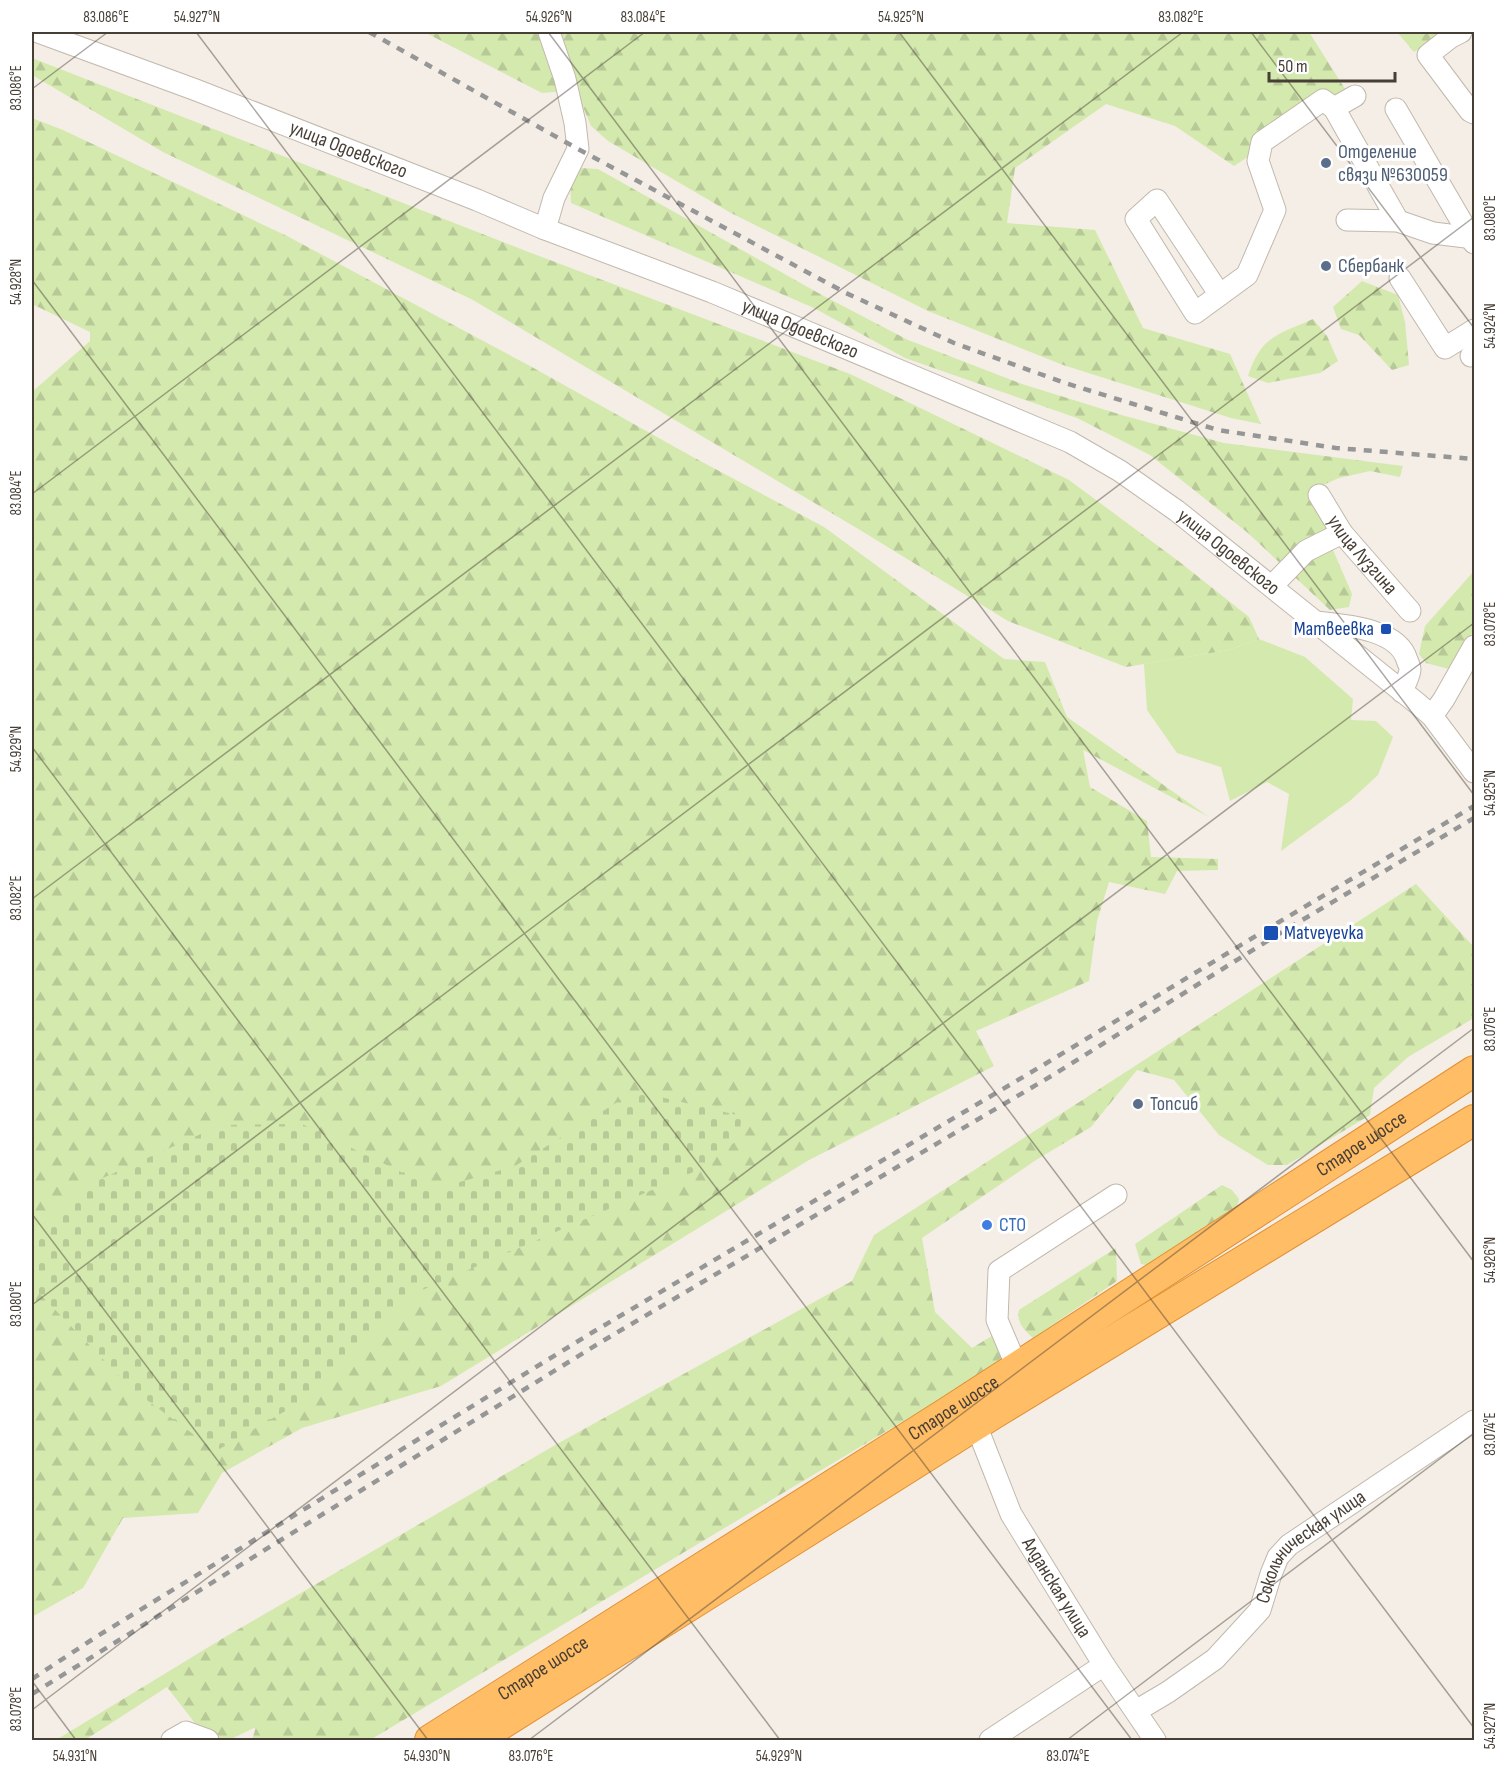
<svg xmlns="http://www.w3.org/2000/svg" width="1506" height="1772" font-family="'Sofia Sans Condensed',sans-serif">
  <style>
    .green { fill: #d4e9ae }
    .forest { fill: url(#forest-firs) }
    .cemetery { fill: url(#cemetery-stones) }
    .lines { fill: none; stroke-linecap: round; stroke-linejoin: round }
    .minor-casing { stroke: #c2b8ac; stroke-width: 23 }
    .highway-casing { stroke: #e19033; stroke-width: 32 }
    .minor { stroke: #fff; stroke-width: 21 }
    .highway { stroke: #ffbd66; stroke-width: 30 }
    .rail { stroke: #969696; stroke-width: 4.5; stroke-dasharray: 8 8; stroke-linecap: butt }
    .ticks { fill: none; stroke: #473e35; stroke-width: 1.5; stroke-opacity: 0.45 }
    .service-dot { fill: #5c6f8a; stroke: #fff; stroke-width: 2 }
    .transit-dot { fill: #1a4fb4; stroke: #fff; stroke-width: 2 }
    .shop-dot { fill: #3f7fe0; stroke: #fff; stroke-width: 2 }
    .labels { text-anchor: middle; dominant-baseline: central; stroke-width: 6; stroke-linejoin: round; paint-order: stroke }
    .street-label { font-size: 20px; fill: #473e35; stroke: #fff }
    .service-label { font-size: 20px; fill: #4e5e75; stroke: #fff; text-anchor: start }
    .transit-label { font-size: 20px; fill: #164399; stroke: #fff; text-anchor: end }
    .shop-label { font-size: 20px; fill: #366cbe; stroke: #fff; text-anchor: start }
    .neatline { fill: none; stroke: #473e35; stroke-width: 2 }
    .ticks-label { font-size: 15px; text-anchor: middle; fill: #473e35 }
  </style>
  <defs>
    <pattern id="forest-firs" width="22" height="20" patternUnits="userSpaceOnUse" patternTransform="scale(1.5)"><rect width="22" height="20" fill="#d4e9ae"/><path d="M5 1l3.5 6h-7zM16 11l3.5 6h-7z" fill="#b7c996"/></pattern>
    <pattern id="cemetery-stones" width="16" height="16" patternUnits="userSpaceOnUse" patternTransform="scale(1.5)"><rect width="16" height="16" fill="#d4e9ae"/><path d="M2 7V4a2 2 0 0 1 4 0v3zM10 15v-3a2 2 0 0 1 4 0v3z" fill="#b7c996"/></pattern>
  </defs>
  <rect width="100%" height="100%" fill="#f4eee6"/>
  <polygon class="green" points="1259,639 1305,657 1353,699 1351,720 1376,721 1393,737 1378,775 1351,800 1281,851 1289,794 1267,782 1230,801 1221,767 1177,753 1147,710 1144,664 1229,650"/>
  <g class="forest">
    <polygon points="424,32 1309,32 1347,92 1234,166 1175,126 1106,104 1015,168 1007,223 1095,230 1143,328 1230,354 1261,424 1231,418 1063,365 928,311 731,213 608,141 591,126 576,90 542,93"/>
    <polygon points="1397,32 1446,32 1414,52"/>
    <polygon points="32,58 526,251 850,374 1069,480 1177,560 1249,617 1259,639 1229,650 1126,667 1008,621 860,530 473,300 163,152 32,75"/>
    <polygon points="32,118 63,130 287,236 530,366 691,456 824,527 1004,659 1045,662 1067,717 1209,817 1083,750 1090,787 1147,821 1151,857 1218,859 1218,870 1177,871 1165,894 1109,882 1097,921 1089,981 976,1031 994,1066 809,1160 441,1386 302,1428 222,1473 198,1513 123,1518 83,1588 32,1617 32,392 90,341 90,332 32,304"/>
    <polygon points="581,168 598,169 820,294 908,340 1022,384 1125,416 1224,443 1403,466 1400,477 1370,471 1339,478 1314,489 1337,528 1327,536 1352,594 1349,607 1330,610 1248,533 1150,455 1077,418 905,358 814,308 571,203 570,177"/>
    <polygon points="1362,281 1398,295 1405,322 1409,365 1392,370 1359,335 1341,329 1333,307"/>
    <path d="M1313 319 1327 336 1338 361 1320 373 1268 383 1248 376C1261 336 1277 335 1313 319Z"/>
    <polygon points="1474,571 1474,630 1449,669 1426,663 1419,654 1425,626"/>
    <polygon points="1416,884 1474,947 1474,1018 1408,1057 1374,1088 1370,1115 1287,1165 1268,1165 1219,1135 1174,1080 1137,1070 1091,1127 1036,1160 922,1238 935,1312 972,1348 995,1334 1006,1355 947,1395 370,1740 252,1740 256,1727 229,1740 208,1740 167,1687 85,1740 56,1740 225,1637 557,1444 852,1281 874,1235"/>
    <polygon points="1222,1185 1232,1190 1239,1199 1237,1207 1146,1265 1141,1264 1135,1244"/>
    <path d="M1116 1248 1117 1281 1033 1338C1024 1330 1016 1322 1019 1310Z"/>
  </g>
  <polygon class="cemetery" points="635,1091 741,1116 740,1138 700,1169 420,1291 301,1402 216,1451 132,1389 32,1286 32,1234 85,1186 221,1125 302,1124 436,1189 515,1166"/>
  <g class="lines">
    <defs>
      <g id="minor">
        <path id="s1" d="M38 32 196 90 477 200 545 229 712 292 1070 442 1120 471 1177 511 1418 704 1432 716 1474 772"/>
        <polyline points="1461,32 1451,37 1428,55 1470,111 1474,113"/>
        <polyline points="1334,108 1355,96"/>
        <polyline points="1396,109 1474,243"/>
        <polyline points="1347,220 1398,221 1433,233 1474,238"/>
        <polyline points="545,229 554,198 578,149 575,123 565,79 549,32"/>
        <polyline points="1400,278 1445,348 1474,330"/>
        <polyline points="1220,295 1157,200 1136,219 1195,313 1247,275 1275,210 1258,161 1262,142 1323,100 1334,108 1398,221"/>
        <polyline points="1471,356 1474,354"/>
        <path id="s2" d="M1319 495 1342 533 1410 611"/>
        <polyline points="1272,586 1306,551 1342,533"/>
        <path d="M1316 622C1343 625 1398 628 1407 660 1408 663 1410 666 1410 669 1410 676 1404 685 1402 692"/>
        <polyline points="1432,716 1444,699 1474,646"/>
        <polyline points="1017,1367 997,1320 999,1271 1116,1195"/>
        <path id="s3" d="M976 1425 1011 1514 1104 1665 1155 1740"/>
        <path id="s4" d="M1136 1711 1168 1692 1215 1659 1260 1610 1271 1574 1278 1557 1289 1545 1474 1421"/>
        <polyline points="172,1740 186,1732 208,1740"/>
        <polyline points="990,1740 1104,1665"/>
      </g>
      <g id="highway">
        <path id="s5" d="M430 1740 948 1412 1474 1071"/>
        <polyline points="476,1740 993,1414 1474,1120"/>
      </g>
    </defs>
    <use href="#minor" class="minor-casing"/>
    <use href="#highway" class="highway-casing"/>
    <use href="#minor" class="minor"/>
    <use href="#highway" class="highway"/>
    <g class="rail">
      <polyline points="369,32 578,149 846,293 954,343 1065,383 1218,430 1336,448 1474,459"/>
      <polyline points="32,1679 96,1637 593,1332 1045,1064 1269,928 1474,806"/>
      <polyline points="32,1694 601,1342 1053,1075 1272,938 1474,818"/>
    </g>
  </g>
  <path class="ticks" d="M196 32 1474 1728M548 32 1474 1262M899 32 1474 795M1251 32 1474 328M32 89 108 32M32 280 1132 1740M32 494 645 32M32 747 780 1740M32 899 1183 32M32 1214 428 1740M32 1305 1474 217M32 1681 76 1740M32 1710 1474 623M529 1740 1474 1028M1067 1740 1474 1433"/>
  <g class="service-dot">
    <circle cx="1326" cy="163" r="6"/>
    <circle cx="1326" cy="266" r="6"/>
    <circle cx="1138" cy="1104" r="6"/>
  </g>
  <g class="transit-dot">
    <rect x="1380" y="623" width="12" height="12" rx="3"/>
    <rect x="1263" y="925" width="16" height="16" rx="3"/>
  </g>
  <circle class="shop-dot" cx="987" cy="1225" r="6"/>
  <g class="labels">
    <g class="street-label">
      <text stroke="none"><textPath href="#s1" startOffset="332">улица Одоевского</textPath></text>
      <text stroke="none"><textPath href="#s1" startOffset="818">улица Одоевского</textPath></text>
      <text stroke="none"><textPath href="#s1" startOffset="1304">улица Одоевского</textPath></text>
      <text stroke="none"><textPath href="#s2" startOffset="74">улица Лузгина</textPath></text>
      <text stroke="none"><textPath href="#s5" startOffset="1106">Старое шоссе</textPath></text>
      <text stroke="none"><textPath href="#s5" startOffset="620">Старое шоссе</textPath></text>
      <text stroke="none"><textPath href="#s4" startOffset="246">Сокольническая улица</textPath></text>
      <text stroke="none"><textPath href="#s3" startOffset="182">Алданская улица</textPath></text>
      <text stroke="none"><textPath href="#s5" startOffset="134">Старое шоссе</textPath></text>
    </g>
    <g class="service-label">
      <text x="1338" y="152">Отделение<tspan x="1338" dy="23">связи №630059</tspan></text>
      <text x="1338" y="266">Сбербанк</text>
      <text x="1150" y="1104">Топсиб</text>
    </g>
    <g class="transit-label">
      <text x="1374" y="629">Матвеевка</text>
      <text x="1284" y="933" text-anchor="start">Matveyevka</text>
    </g>
    <g class="shop-label">
      <text x="999" y="1225">СТО</text>
    </g>
  </g>
  <rect width="1506" height="1772" fill="none" stroke="#ffffff" stroke-width="66"/>
  <path d="M1269 72v9h126v-9" fill="none" stroke="#473e35" stroke-width="3"/>
  <text x="1278" y="72" font-size="18" fill="#473e35" stroke="#ffffff" stroke-width="4.5" paint-order="stroke">50 m</text>
  <rect x="33" y="33" width="1440" height="1706" class="neatline"/>
  <g class="ticks-label">
    <text x="106" y="22">83.086°E</text>
    <text x="197" y="22">54.927°N</text>
    <text x="549" y="22">54.926°N</text>
    <text x="643" y="22">83.084°E</text>
    <text x="901" y="22">54.925°N</text>
    <text x="1181" y="22">83.082°E</text>
    <text transform="translate(16 88) rotate(-90)" y="5">83.086°E</text>
    <text transform="translate(1490 218) rotate(-90)" y="5">83.080°E</text>
    <text transform="translate(16 282) rotate(-90)" y="5">54.928°N</text>
    <text transform="translate(1490 326) rotate(-90)" y="5">54.924°N</text>
    <text transform="translate(16 493) rotate(-90)" y="5">83.084°E</text>
    <text transform="translate(1490 624) rotate(-90)" y="5">83.078°E</text>
    <text transform="translate(16 749) rotate(-90)" y="5">54.929°N</text>
    <text transform="translate(1490 793) rotate(-90)" y="5">54.925°N</text>
    <text transform="translate(16 898) rotate(-90)" y="5">83.082°E</text>
    <text transform="translate(1490 1029) rotate(-90)" y="5">83.076°E</text>
    <text transform="translate(1490 1260) rotate(-90)" y="5">54.926°N</text>
    <text transform="translate(16 1304) rotate(-90)" y="5">83.080°E</text>
    <text transform="translate(1490 1434) rotate(-90)" y="5">83.074°E</text>
    <text transform="translate(16 1709) rotate(-90)" y="5">83.078°E</text>
    <text transform="translate(1490 1726) rotate(-90)" y="5">54.927°N</text>
    <text x="75" y="1761">54.931°N</text>
    <text x="427" y="1761">54.930°N</text>
    <text x="531" y="1761">83.076°E</text>
    <text x="779" y="1761">54.929°N</text>
    <text x="1068" y="1761">83.074°E</text>
  </g>
</svg>
